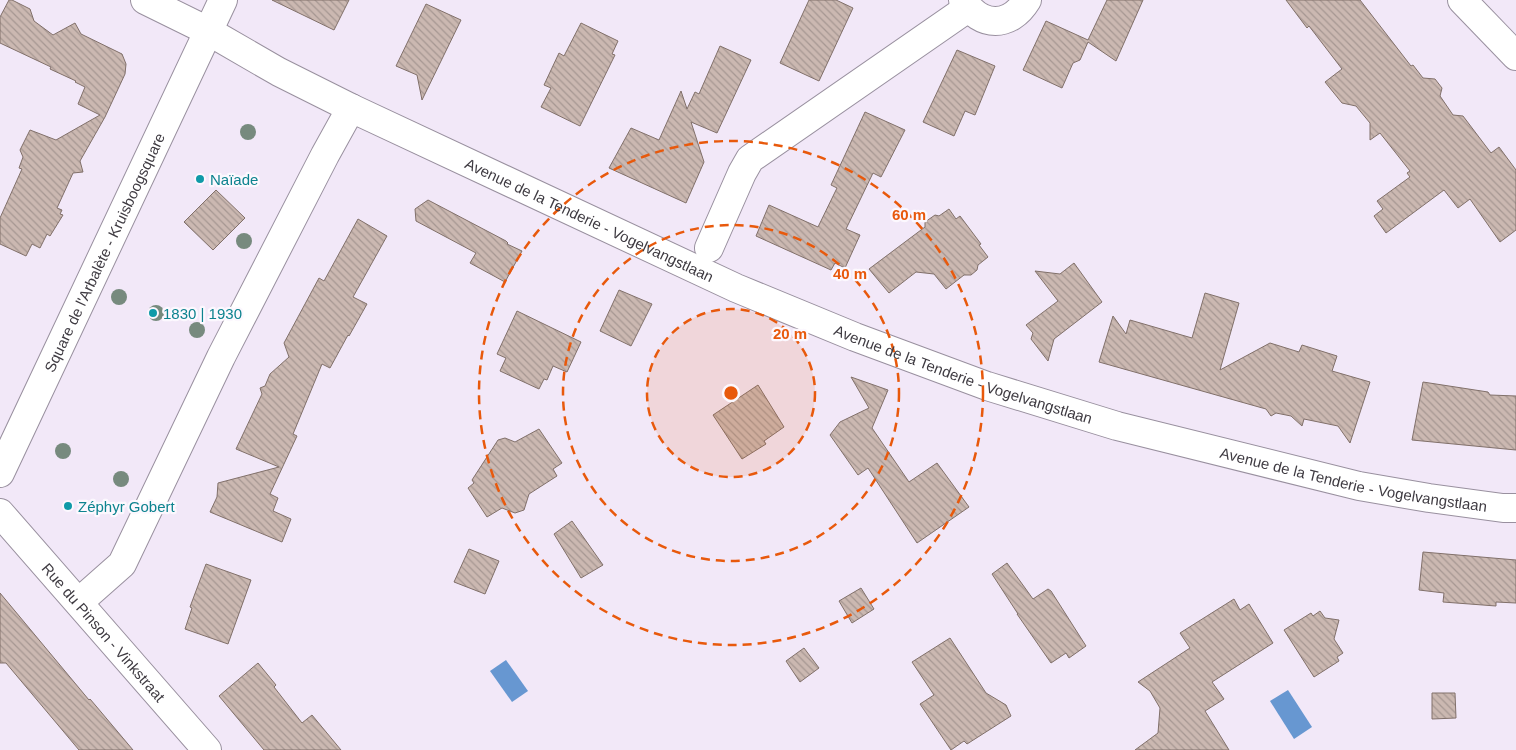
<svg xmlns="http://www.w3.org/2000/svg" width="1516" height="750" font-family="Helvetica,sans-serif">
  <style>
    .water { fill: #6797d1 }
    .building { fill: url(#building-back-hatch); stroke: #81706a }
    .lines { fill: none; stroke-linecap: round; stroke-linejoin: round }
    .minor-casing { stroke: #99909f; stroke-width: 30 }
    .minor { stroke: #fff; stroke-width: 28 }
    .tree { fill: #778a7e }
    .ring { fill: none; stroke: #e8590c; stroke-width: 2.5; stroke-dasharray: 9 6 }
    .culture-dot { fill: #0f9aa8; stroke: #fcf8fe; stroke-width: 2 }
    .labels { text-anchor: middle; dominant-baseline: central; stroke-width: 4.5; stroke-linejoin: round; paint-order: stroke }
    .culture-label { font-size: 15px; fill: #0d838f; stroke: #fcf8fe; text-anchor: start }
    .street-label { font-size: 15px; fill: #3f3b42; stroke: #fcf8fe }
    .centre { fill: #e8590c; stroke: #fcf8fe; stroke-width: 2.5 }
    .ring-label { font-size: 15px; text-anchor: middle; font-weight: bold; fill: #e8590c; stroke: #fcf8fe; stroke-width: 4.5; stroke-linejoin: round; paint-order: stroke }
  </style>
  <defs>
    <pattern id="building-back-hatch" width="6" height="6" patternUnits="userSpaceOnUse" patternTransform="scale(1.25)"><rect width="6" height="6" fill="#cbb8b1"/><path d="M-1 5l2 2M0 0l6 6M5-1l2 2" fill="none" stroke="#a69792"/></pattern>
  </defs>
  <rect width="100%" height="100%" fill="#f2e8f8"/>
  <g class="water">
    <polygon points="506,660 528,691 512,702 490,671"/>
    <polygon points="1288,690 1312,727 1294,739 1270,701"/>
  </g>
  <g class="building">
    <polygon points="9,0 12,0 30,9 34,21 53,35 75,23 81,34 122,54 126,64 125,74 105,117 80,161 83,172 73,173 57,208 62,210 60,214 63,215 50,236 47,234 40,248 32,244 26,256 0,244 0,218 22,169 19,168 23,157 20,150 30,130 56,140 100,115 78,104 85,87 75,82 76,81 50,69 51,67 0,43 0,17"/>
    <polygon points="272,0 349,0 334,30"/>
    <polygon points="809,0 836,0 853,8 819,81 780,63"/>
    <polygon points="1107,0 1143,0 1116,61 1088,42 1080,60 1073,63 1062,88 1023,70 1046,21 1088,40"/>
    <polygon points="1286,0 1360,0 1411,66 1413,65 1423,78 1435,79 1442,88 1440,96 1453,115 1463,116 1491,153 1499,147 1516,170 1516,230 1500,242 1470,199 1458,208 1444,190 1386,233 1374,216 1383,209 1377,201 1410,177 1407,173 1410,171 1380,133 1370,140 1370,123 1356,106 1342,103 1325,82 1342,69 1309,26 1307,28"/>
    <polygon points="426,4 461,20 422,100 417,75 396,66"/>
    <polygon points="581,23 618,41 612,54 615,55 580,126 541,107 551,88 544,85 559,53 564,56"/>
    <polygon points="720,46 751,60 717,133 691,122 704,162 686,203 609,168 631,128 659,140 681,91 687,109 695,92 699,94"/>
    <polygon points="957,50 995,66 975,115 965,111 954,136 923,122"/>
    <polygon points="865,112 905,130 881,177 873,173 846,229 860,235 845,268 835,263 831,270 756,236 769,205 818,227 837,188 831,185"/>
    <polygon points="216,190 245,218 213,250 184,222"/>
    <polygon points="428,200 506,241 508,243 507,244 522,251 505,282 470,263 476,253 416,221 415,209"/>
    <polygon points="949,209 956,219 960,216 981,244 979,245 988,257 978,265 977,270 971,275 964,275 946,289 934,274 916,272 889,293 869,269 925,227 925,222 935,215 939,216"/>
    <polygon points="358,219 387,236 353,297 367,304 349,336 348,335 330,368 322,364 293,434 297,436 270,494 278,498 273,511 291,519 282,542 210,512 217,497 218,483 279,467 236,449 262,394 260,388 265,386 270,374 289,357 284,343 319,278 324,281"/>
    <polygon points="1074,263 1102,302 1054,339 1048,361 1031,339 1033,333 1026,325 1058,301 1035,271 1060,274"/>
    <polygon points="619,290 652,304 631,346 600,331"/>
    <polygon points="1205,293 1239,303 1220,370 1270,343 1299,352 1302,345 1337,356 1332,371 1370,382 1350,443 1338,426 1304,419 1302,426 1291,416 1276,413 1271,416 1266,409 1099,362 1113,316 1126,334 1130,320 1192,338"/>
    <polygon points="517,311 581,342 567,372 553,366 547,380 544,379 539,389 500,371 506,358 497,354"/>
    <polygon points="851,377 888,390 872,428 909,482 937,463 969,507 917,543 868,468 858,475 830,435 840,422 869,408"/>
    <polygon points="1423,382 1488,392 1490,395 1516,396 1516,450 1412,440"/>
    <polygon points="758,385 784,427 764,441 766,444 742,459 713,415"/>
    <polygon points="539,429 562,463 553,469 557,476 529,494 524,510 515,513 502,508 487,517 468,488 474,483 472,480 498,440 505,438 515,442"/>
    <polygon points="572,521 603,565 581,578 554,534"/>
    <polygon points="469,549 499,561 485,594 454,582"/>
    <polygon points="1423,552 1516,560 1516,603 1496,602 1496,606 1443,602 1444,593 1419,590"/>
    <polygon points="1007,563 1033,599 1048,589 1051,591 1086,646 1069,658 1066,653 1051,663 1017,614 1018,614 992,574"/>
    <polygon points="206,564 251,580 228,644 185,629 192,608 190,607"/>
    <polygon points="861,588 874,609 852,623 839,601"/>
    <polygon points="0,593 89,700 90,699 96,706 133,750 79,750 6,663 0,663"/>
    <polygon points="1234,599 1240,610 1249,604 1273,643 1212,682 1224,699 1205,711 1229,750 1135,750 1158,733 1160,708 1150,691 1138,682 1190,648 1180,633"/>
    <polygon points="1320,611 1325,618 1339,620 1334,639 1343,653 1337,657 1339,661 1314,677 1284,630 1311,613 1313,616"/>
    <polygon points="950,638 986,693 1006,705 1011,716 967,744 964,741 951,750 920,704 934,695 912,662"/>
    <polygon points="804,648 819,668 800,682 786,661"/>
    <polygon points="258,663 276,685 274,687 302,723 312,715 341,750 264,750 219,696"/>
    <polygon points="1432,693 1455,693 1456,718 1432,719"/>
  </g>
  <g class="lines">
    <defs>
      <g id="minor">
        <path id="s1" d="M145 0 208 31 279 72 351 108 736 288 855 337 987 386 1117 426 1359 486 1429 498 1503 508H1516"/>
        <path d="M963 0C981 28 1010 28 1027 0"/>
        <polyline points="1462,0 1516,56"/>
        <polyline points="709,248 742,173 750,159 968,8"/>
        <path id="s2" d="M0 473 223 0"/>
        <path id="s3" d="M0 513 207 750"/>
        <polyline points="79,602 122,564 221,357 325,155 351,108"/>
      </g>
    </defs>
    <use href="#minor" class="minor-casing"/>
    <use href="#minor" class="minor"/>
  </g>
  <g class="tree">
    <circle cx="248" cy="132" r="8"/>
    <circle cx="244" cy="241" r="8"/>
    <circle cx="119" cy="297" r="8"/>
    <circle cx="156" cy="313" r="8"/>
    <circle cx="197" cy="330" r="8"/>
    <circle cx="63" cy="451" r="8"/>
    <circle cx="121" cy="479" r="8"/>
  </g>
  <circle cx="731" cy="393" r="84" fill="#e8590c" fill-opacity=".12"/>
  <g class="ring">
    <circle cx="731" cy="393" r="84"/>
    <circle cx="731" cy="393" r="168"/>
    <circle cx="731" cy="393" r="252"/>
  </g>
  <g class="culture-dot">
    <circle cx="200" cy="179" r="5"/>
    <circle cx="153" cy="313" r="5"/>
    <circle cx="68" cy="506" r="5"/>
  </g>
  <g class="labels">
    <g class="culture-label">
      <text x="210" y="179">Naïade</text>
      <text x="163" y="313">1830 | 1930</text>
      <text x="78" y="506">Zéphyr Gobert</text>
    </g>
    <g class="street-label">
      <text stroke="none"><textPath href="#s1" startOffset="496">Avenue de la Tenderie - Vogelvangstlaan</textPath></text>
      <text stroke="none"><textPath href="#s2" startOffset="244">Square de l'Arbalète - Kruisboogsquare</textPath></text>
      <text stroke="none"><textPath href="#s1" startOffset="901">Avenue de la Tenderie - Vogelvangstlaan</textPath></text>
      <text stroke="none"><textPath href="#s1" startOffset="1306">Avenue de la Tenderie - Vogelvangstlaan</textPath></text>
      <text stroke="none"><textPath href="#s3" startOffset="158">Rue du Pinson - Vinkstraat</textPath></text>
    </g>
  </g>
  <circle cx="731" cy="393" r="8" class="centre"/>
  <g class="ring-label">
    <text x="909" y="220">60 m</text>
    <text x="850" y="279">40 m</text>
    <text x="790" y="339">20 m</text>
  </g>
</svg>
